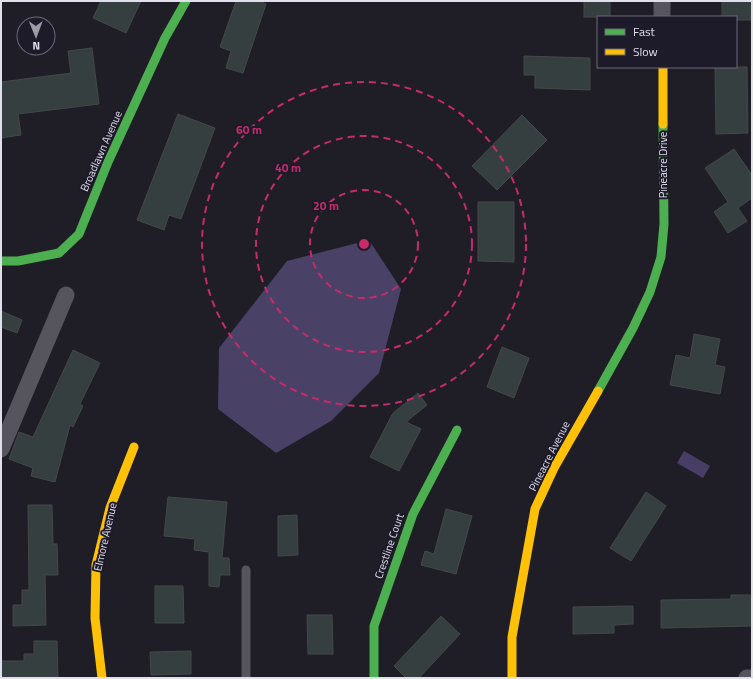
<svg xmlns="http://www.w3.org/2000/svg" width="753" height="679" font-family="'Titillium Web',sans-serif">
  <style>
    .forest { fill: #4a4167 }
    .water { fill: #483e65 }
    .building { fill: #363f3f; stroke: #444849 }
    .lines { fill: none; stroke-linecap: round; stroke-linejoin: round }
    .lane { stroke: #56545c; stroke-width: 9 }
    .street { stroke: #56545c; stroke-width: 17 }
    .fast { stroke: #4caf50; stroke-width: 9 }
    .slow { stroke: #ffc107; stroke-width: 9 }
    .ring { fill: none; stroke: #c52c69; stroke-width: 2; stroke-dasharray: 7 5 }
    .labels { text-anchor: middle; dominant-baseline: central; stroke-width: 4; stroke-linejoin: round; paint-order: stroke }
    .street-label { font-size: 11px; fill: #e1dfeb; stroke: #1d1a2a }
    .centre { fill: #c52c69; stroke: #1d1a2a; stroke-width: 2 }
    .ring-label { font-size: 12px; text-anchor: middle; font-weight: bold; fill: #c52c69; stroke: #1d1a2a; stroke-width: 4; stroke-linejoin: round; paint-order: stroke }
  </style>
  <rect width="100%" height="100%" fill="#1f1e26"/>
  <polygon class="forest" points="369,240 401,289 379,373 331,421 276,453 218,409 219,348 287,261"/>
  <polygon class="water" points="684,451 710,466 703,478 677,463"/>
  <g class="building">
    <polygon points="101,1 141,1 126,33 93,18"/>
    <polygon points="236,1 259,1 266,4 243,73 226,68 231,51 220,47"/>
    <rect x="584" y="1" width="26" height="16"/>
    <polygon points="722,1 752,1 752,20 736,20 736,17 722,17"/>
    <polygon points="92,48 99,104 18,114 21,135 1,138 1,82 71,73 68,51"/>
    <polygon points="524,56 590,58 590,90 535,88 535,75 524,75"/>
    <polygon points="715,67 747,67 748,133 716,134"/>
    <polygon points="178,114 215,128 181,219 169,215 164,230 137,220"/>
    <polygon points="522,115 547,140 497,190 472,166"/>
    <polygon points="734,149 752,175 752,198 738,208 747,221 728,233 714,212 728,202 705,168"/>
    <polygon points="478,202 514,202 514,262 478,261"/>
    <polygon points="1,311 22,320 17,333 1,327"/>
    <polygon points="694,334 720,339 715,365 725,367 720,394 670,385 676,355 690,358"/>
    <polygon points="502,347 529,358 514,398 487,387"/>
    <polygon points="73,350 100,363 80,404 83,406 73,427 70,425 55,482 31,476 33,468 9,459 19,432 33,437"/>
    <polygon points="418,393 427,405 406,422 421,429 399,471 370,457 393,413"/>
    <polygon points="646,492 666,506 631,561 610,548"/>
    <polygon points="168,497 227,502 222,558 229,558 230,575 220,575 219,587 209,586 209,552 194,550 195,539 164,536"/>
    <polygon points="28,505 52,505 53,544 57,544 58,575 45,575 46,625 13,626 13,605 22,605 22,590 29,590"/>
    <polygon points="446,509 472,516 456,574 421,565 425,551 434,554"/>
    <polygon points="297,515 298,555 278,556 278,516"/>
    <polygon points="155,586 183,586 184,623 155,623"/>
    <polygon points="731,595 752,595 752,626 661,628 661,600 731,599"/>
    <polygon points="633,606 633,624 614,625 614,633 573,634 573,607"/>
    <polygon points="307,615 332,615 333,654 308,654"/>
    <polygon points="441,616 460,634 419,678 406,678 394,666"/>
    <polygon points="34,641 57,641 58,678 1,678 1,661 24,661 24,654 34,654"/>
    <polygon points="191,651 191,674 151,675 150,652"/>
  </g>
  <g class="lines">
    <polyline class="lane" points="246,570 246,678"/>
    <g class="street">
      <polyline points="662,1 662,17"/>
      <polyline points="1,449 66,295"/>
      <polyline points="747,678 752,678"/>
    </g>
    <g class="fast">
      <polyline points="1,261 18,261 59,253 79,234 108,162 165,38 186,1"/>
      <polyline points="598,391 633,328 650,292 661,257 664,224 663,124"/>
      <polyline points="374,678 374,626 413,514 457,430"/>
    </g>
    <g class="slow">
      <polyline points="663,67 663,124"/>
      <polyline points="102,678 95,618 96,565 110,508 134,447"/>
      <polyline points="512,678 512,637 535,509 554,468 598,391"/>
    </g>
  </g>
  <g class="ring">
    <circle cx="364" cy="244" r="54"/>
    <circle cx="364" cy="244" r="108"/>
    <circle cx="364" cy="244" r="162"/>
  </g>
  <g class="labels">
    <g class="street-label">
      <text transform="translate(101 151) rotate(-66)">Broadlawn Avenue</text>
      <text transform="translate(663 165) rotate(-90)">Pineacre Drive</text>
      <text transform="translate(549 456) rotate(-63)">Pineacre Avenue</text>
      <text transform="translate(105 537) rotate(-77)">Elmore Avenue</text>
      <text transform="translate(389 546) rotate(-71)">Crestline Court</text>
    </g>
  </g>
  <circle cx="364" cy="244" r="6" class="centre"/>
  <g class="ring-label">
    <text x="249" y="134">60 m</text>
    <text x="288" y="172">40 m</text>
    <text x="326" y="210">20 m</text>
  </g>
  <rect width="753" height="679" fill="none" stroke="#e1dfeb" stroke-width="4"/>
  <rect x="597" y="16" width="140" height="52" fill="#1d1a2a" stroke="#6b6977"/>
  <rect x="605" y="29" width="20" height="6" fill="#4caf50" stroke="#6b6977"/>
  <text x="633" y="36" font-size="12" fill="#e1dfeb">Fast</text>
  <rect x="605" y="49" width="20" height="6" fill="#ffc107" stroke="#6b6977"/>
  <text x="633" y="56" font-size="12" fill="#e1dfeb">Slow</text>
  <g transform="translate(36 36) rotate(179)"><circle r="19" fill="#1d1a2a" stroke="#6b6977"/>
  <path d="M0-3L7 15L0 10L-7 15Z" fill="#9d9ba6"/>
  <text y="-6" font-size="11" font-weight="bold" text-anchor="middle" fill="#e1dfeb">N</text>
  </g>
</svg>
